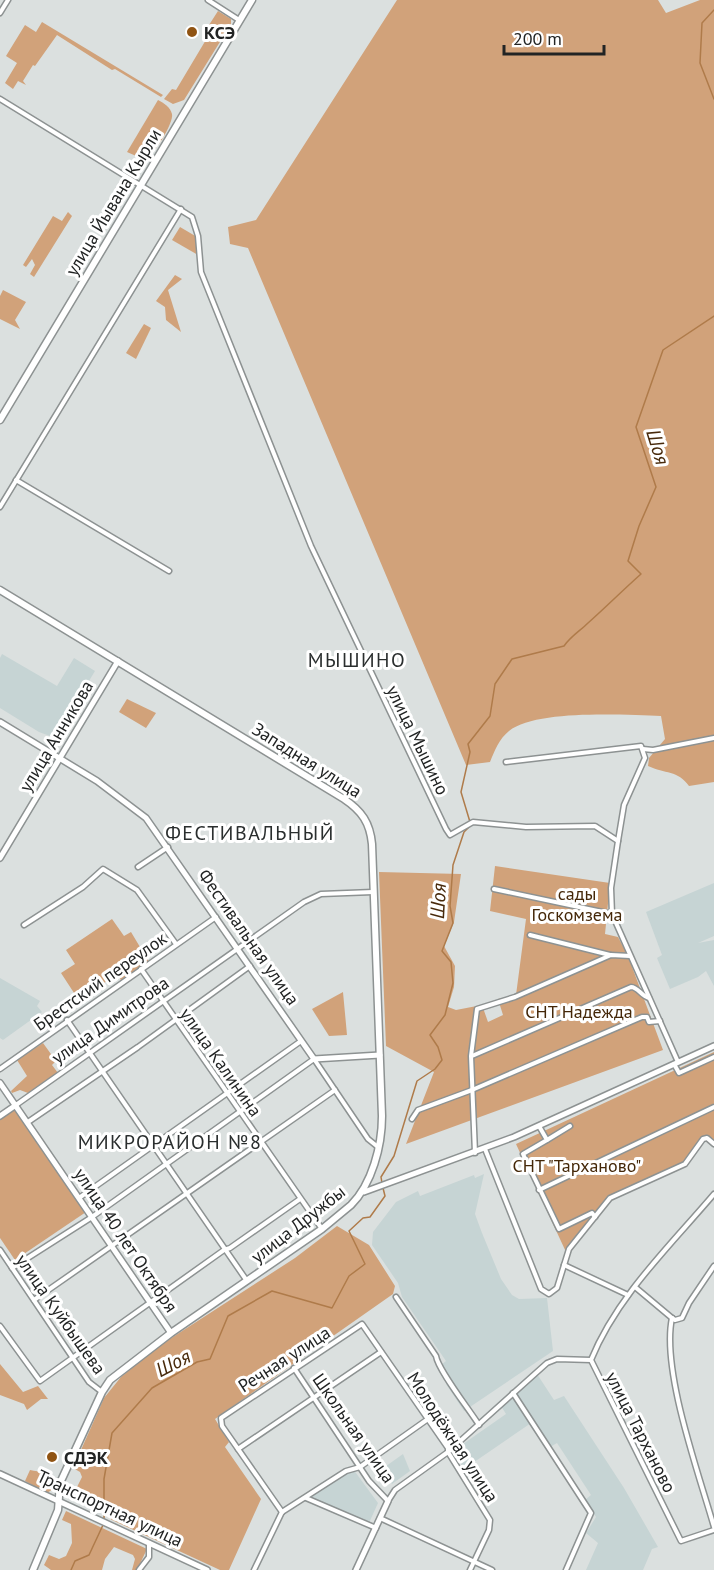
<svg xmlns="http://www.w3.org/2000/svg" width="714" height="1570" font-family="'PT Sans',sans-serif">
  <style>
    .built { fill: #c6d4d4 }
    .green { fill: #d1a27a }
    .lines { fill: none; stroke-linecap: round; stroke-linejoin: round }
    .stream { stroke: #af7b4a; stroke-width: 1.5 }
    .street-casing { stroke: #8d9292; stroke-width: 7 }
    .secondary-casing { stroke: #8d9292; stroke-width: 8 }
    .primary-casing { stroke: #8d9292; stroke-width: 9 }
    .street { stroke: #fff; stroke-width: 4 }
    .secondary { stroke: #fff; stroke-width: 5 }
    .primary { stroke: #fff; stroke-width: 6 }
    .poi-dot { fill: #905413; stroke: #fff; stroke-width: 2 }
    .labels { text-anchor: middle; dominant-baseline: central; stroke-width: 6; stroke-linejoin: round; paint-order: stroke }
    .poi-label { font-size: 18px; font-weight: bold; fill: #222424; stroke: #fff; text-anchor: start }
    .street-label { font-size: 18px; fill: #222424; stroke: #fff }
    .park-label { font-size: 18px; fill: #442708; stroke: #fff }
    .water-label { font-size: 20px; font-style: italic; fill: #482a0c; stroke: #fff }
    .neighbourhood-label { font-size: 20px; letter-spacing: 1.5px; fill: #2a2e2e; stroke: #fff }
  </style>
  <rect width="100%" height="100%" fill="#dbe0df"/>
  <g class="built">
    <polygon points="2,654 57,686 74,658 95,671 56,735 52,733 50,736 39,732 0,708 0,658"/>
    <polygon points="714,883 714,936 698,943 714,940 714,986 706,971 698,977 670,989 657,958 662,955 646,912"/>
    <polygon points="0,978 40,1001 37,1006 42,1012 3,1040 0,1038"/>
    <polygon points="484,1174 475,1214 482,1233 501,1279 512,1295 519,1299 547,1298 553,1351 464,1411 446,1384 452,1380 441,1365 446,1361 402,1297 398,1283 372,1245 373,1232 396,1202 418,1191 420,1196 474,1175 475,1178"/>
    <polygon points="537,1374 554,1400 564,1396 624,1488 658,1547 652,1549 643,1570 586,1570 598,1543 586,1533 596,1517 585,1500 591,1495 557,1443 550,1447 534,1421 464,1469 453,1451 506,1414 501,1406"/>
    <polygon points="403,1454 410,1471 392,1484 382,1469"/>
    <polygon points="353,1469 378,1503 369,1523 310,1498"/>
  </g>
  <g class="green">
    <path d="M397 0H658L666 13 700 0H714V782L689 786C678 770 665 774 648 766L649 758 665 739 661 716C626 715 536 709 509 731 499 739 495 750 490 762L466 765 248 248 230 244 228 227 256 220Z"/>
    <polygon points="218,11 231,19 231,24 184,100 173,104 164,99 172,89 176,90 213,28 209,25"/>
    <polygon points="42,22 163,95 161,97 115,69 112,70 57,35 35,66 33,65 23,81 26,85 18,81 13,89 5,83 17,63 6,56 25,25 36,32"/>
    <path d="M158 100C164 103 170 107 172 114 174 123 153 157 143 159L127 152Z"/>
    <polygon points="68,212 72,216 34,277 30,274 35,265 32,259 26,267 23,265 53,216 62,221"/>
    <polygon points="180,227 197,237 198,255 172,240"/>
    <polygon points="175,275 182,279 168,290 181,332 166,320 165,307 156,301"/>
    <polygon points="3,290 26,302 15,320 20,329 0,319 0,296"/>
    <polygon points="144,324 151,328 136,359 126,353"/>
    <polygon points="127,699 156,713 146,728 119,712"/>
    <polygon points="495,866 610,883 605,934 618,937 628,956 663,1050 406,1144 434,1072 386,1046 379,872 461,874 454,922 444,946 455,966 454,987 448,1007 456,1010 482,1005 488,1022 503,1015 498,999 516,995 526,919 490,911"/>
    <polygon points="112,919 124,936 131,932 149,962 121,980 117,975 94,989 91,986 76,996 61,973 75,964 66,950"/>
    <polygon points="343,992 347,1035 329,1036 312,1009"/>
    <polygon points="43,1043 56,1061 52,1065 58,1073 28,1093 20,1090 12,1093 11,1091 27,1076 17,1060"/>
    <polygon points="714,1052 714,1142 708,1136 702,1139 684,1163 609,1197 566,1252 516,1144"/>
    <polygon points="16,1108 86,1212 15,1260 0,1238 0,1119"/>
    <polygon points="337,1226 369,1245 395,1286 393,1294 215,1419 229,1442 225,1447 261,1499 229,1570 220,1570 112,1520 75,1491 82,1477 80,1472 73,1468 104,1398 121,1377 159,1346 295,1258"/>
    <polygon points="0,1364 23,1392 38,1386 48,1399 41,1399 27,1410 24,1404 0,1395"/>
    <path d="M30 1470C40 1472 49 1472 56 1482L53 1489 47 1493 25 1481Z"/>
    <polygon points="66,1511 147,1549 137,1570 132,1570 135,1559 133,1555 114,1547 105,1559 102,1570 51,1570 44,1565 49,1555 59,1559 66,1556 72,1543 71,1524 62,1520"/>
  </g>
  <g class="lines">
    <g class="stream">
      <polyline points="714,10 702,23 700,63 714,99"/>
      <path d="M470 822 461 792 470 752 468 744 490 716 495 684 512 659 564 646C571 636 580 631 588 623 606 607 623 590 641 574L628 561 639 526 656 487 636 427 663 350 714 316"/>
      <polyline points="382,1183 381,1177 394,1156 417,1081 435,1069 442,1060 438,1047 430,1035 445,1015 453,983 451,962 442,951 453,923 450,906 453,865 464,832 470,826"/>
      <polyline points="104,1520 104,1479 112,1433 152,1388 197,1362 210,1359 228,1316 272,1291 332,1308 349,1276 365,1264 349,1231 363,1218 370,1217 385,1196 383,1188"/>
      <polyline points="71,1570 75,1561 89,1555 103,1525"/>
    </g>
    <defs>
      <g id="street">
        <polyline points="208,0 239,20"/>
        <polyline points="0,13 8,0"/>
        <polyline points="0,99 192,217 198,236 201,272 311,546 446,829 450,835 473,822 526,827 595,826 618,841 611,888 612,914 678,1062"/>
        <polyline points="16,480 169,571"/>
        <polyline points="0,507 181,209"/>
        <polyline points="643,749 653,750 714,738"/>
        <polyline points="506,762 641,746 645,758 624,805 618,841"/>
        <polyline points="138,867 168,847"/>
        <polyline points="494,889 612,914"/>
        <polyline points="24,925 83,887 103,869 137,890 176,944"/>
        <polyline points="530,935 610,955"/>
        <polyline points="141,969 322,1229"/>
        <polyline points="67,1020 247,1281"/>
        <path d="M472 1056 631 987C638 987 641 996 649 998"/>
        <polyline points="674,1064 679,1073 714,1057"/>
        <polyline points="0,1069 216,917"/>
        <polyline points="16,1105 304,902 321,894 373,892"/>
        <polyline points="412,1119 418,1110 472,1090 642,1017 647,1017 649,1022 660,1021"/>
        <polyline points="28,1122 138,1047 250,966"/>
        <polyline points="539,1126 547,1140 523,1154 559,1229 592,1213 595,1217"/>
        <polyline points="547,1140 570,1126"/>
        <polyline points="485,1149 541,1289 549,1294 557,1288 569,1249 610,1198 685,1164 703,1139 707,1138 714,1144"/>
        <polyline points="475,1153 471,1056 477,1009 515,997 611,955 630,956"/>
        <polyline points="539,1190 714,1107"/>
        <path d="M714 1194C670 1246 617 1296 591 1360L681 1541 714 1530"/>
        <polyline points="79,1198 301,1041"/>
        <polyline points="0,1250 89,1382 102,1392"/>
        <polyline points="564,1265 628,1295"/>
        <polyline points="12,1268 92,1217 314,1059 368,1139 378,1147"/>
        <polyline points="635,1287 672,1318"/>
        <path d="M396 1297 436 1356C438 1370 469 1409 479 1425"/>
        <polyline points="34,1300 335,1090"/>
        <path d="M672 1318C661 1370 699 1474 714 1527"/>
        <polyline points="672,1318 675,1320 682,1318 689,1303 714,1266"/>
        <polyline points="0,1326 40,1381 224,1250 230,1248 300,1199"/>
        <polyline points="294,1368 369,1481 388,1501 395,1490 448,1452 547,1363 557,1359 591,1360"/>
        <polyline points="513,1393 591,1513 566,1570"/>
        <polyline points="238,1449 381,1352"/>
        <polyline points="306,1498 376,1528"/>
        <polyline points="282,1512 222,1426 221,1418 362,1324 448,1448 448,1452 490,1520 489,1530 470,1570"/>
        <polyline points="282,1512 346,1471 360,1467 428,1419"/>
        <polyline points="380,1518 492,1570"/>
        <polyline points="139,1570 149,1557 149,1543"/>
        <polyline points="254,1570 282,1512"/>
      </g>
      <g id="secondary">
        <polyline points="0,722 97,781 146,818 314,1059"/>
        <polyline points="0,858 118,661"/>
        <polyline points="314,1059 380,1055"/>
        <polyline points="0,1083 171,1333"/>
        <polyline points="0,1116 16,1105"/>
        <polyline points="364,1192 514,1137 714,1046"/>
        <polyline points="0,1474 207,1570"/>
        <polyline points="356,1570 388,1501"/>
      </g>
      <g id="primary">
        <polyline points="0,420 252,0"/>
        <path d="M0 590 344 799C362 811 370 823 372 844L382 1116C382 1146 372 1184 351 1205L322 1229 171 1333 110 1380 102 1392 60 1483 58 1510 33 1570"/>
      </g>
    </defs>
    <use href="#street" class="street-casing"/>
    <use href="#secondary" class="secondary-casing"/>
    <use href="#primary" class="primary-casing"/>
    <use href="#street" class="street"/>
    <use href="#secondary" class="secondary"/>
    <use href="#primary" class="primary"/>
  </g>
  <g class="poi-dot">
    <circle cx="192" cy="32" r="6"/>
    <circle cx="52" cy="1457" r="6"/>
  </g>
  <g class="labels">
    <g class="poi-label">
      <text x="204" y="32">КСЭ</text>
      <text x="64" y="1457">СДЭК</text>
    </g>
    <g class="street-label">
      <text transform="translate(113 202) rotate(-59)">улица Йывана Кырли</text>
      <text transform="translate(56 736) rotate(-59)">улица Анникова</text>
      <text transform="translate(418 740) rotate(64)">улица Мышино</text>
      <text transform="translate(307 760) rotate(32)">Западная улица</text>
      <text transform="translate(249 937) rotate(55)">Фестивальная улица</text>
      <text transform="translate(100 981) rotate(-35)">Брестский переулок</text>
      <text transform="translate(110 1020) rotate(-35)">улица Димитрова</text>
      <text transform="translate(221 1062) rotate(55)">улица Калинина</text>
      <text transform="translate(298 1224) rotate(-38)">улица Дружбы</text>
      <text transform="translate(126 1240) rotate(56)">улица 40 лет Октября</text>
      <text transform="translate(61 1314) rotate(55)">улица Куйбышева</text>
      <text transform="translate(284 1359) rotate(-33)">Речная улица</text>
      <text transform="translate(354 1428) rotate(55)">Школьная улица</text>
      <text transform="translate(641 1432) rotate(63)">улица Тарханово</text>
      <text transform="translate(453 1437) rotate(57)">Молодёжная улица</text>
      <text transform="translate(110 1508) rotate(25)">Транспортная улица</text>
    </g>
    <g class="park-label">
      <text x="577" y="893">сады<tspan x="577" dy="21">Госкомзема</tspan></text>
      <text x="579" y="1011">СНТ Надежда</text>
      <text x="577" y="1165">СНТ "Тарханово"</text>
    </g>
    <g class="water-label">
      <text transform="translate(658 447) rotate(73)">Шоя</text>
      <text transform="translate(438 901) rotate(-87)">Шоя</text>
      <text transform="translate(173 1363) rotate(-27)">Шоя</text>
    </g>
    <g class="neighbourhood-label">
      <text x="357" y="660">МЫШИНО</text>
      <text x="250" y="833">ФЕСТИВАЛЬНЫЙ</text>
      <text x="170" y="1142">МИКРОРАЙОН №8</text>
    </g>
  </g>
  <path d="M504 45v9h100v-9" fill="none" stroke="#222424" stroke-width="3"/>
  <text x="513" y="45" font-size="18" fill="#222424" stroke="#ffffff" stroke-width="4.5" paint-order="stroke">200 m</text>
</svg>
